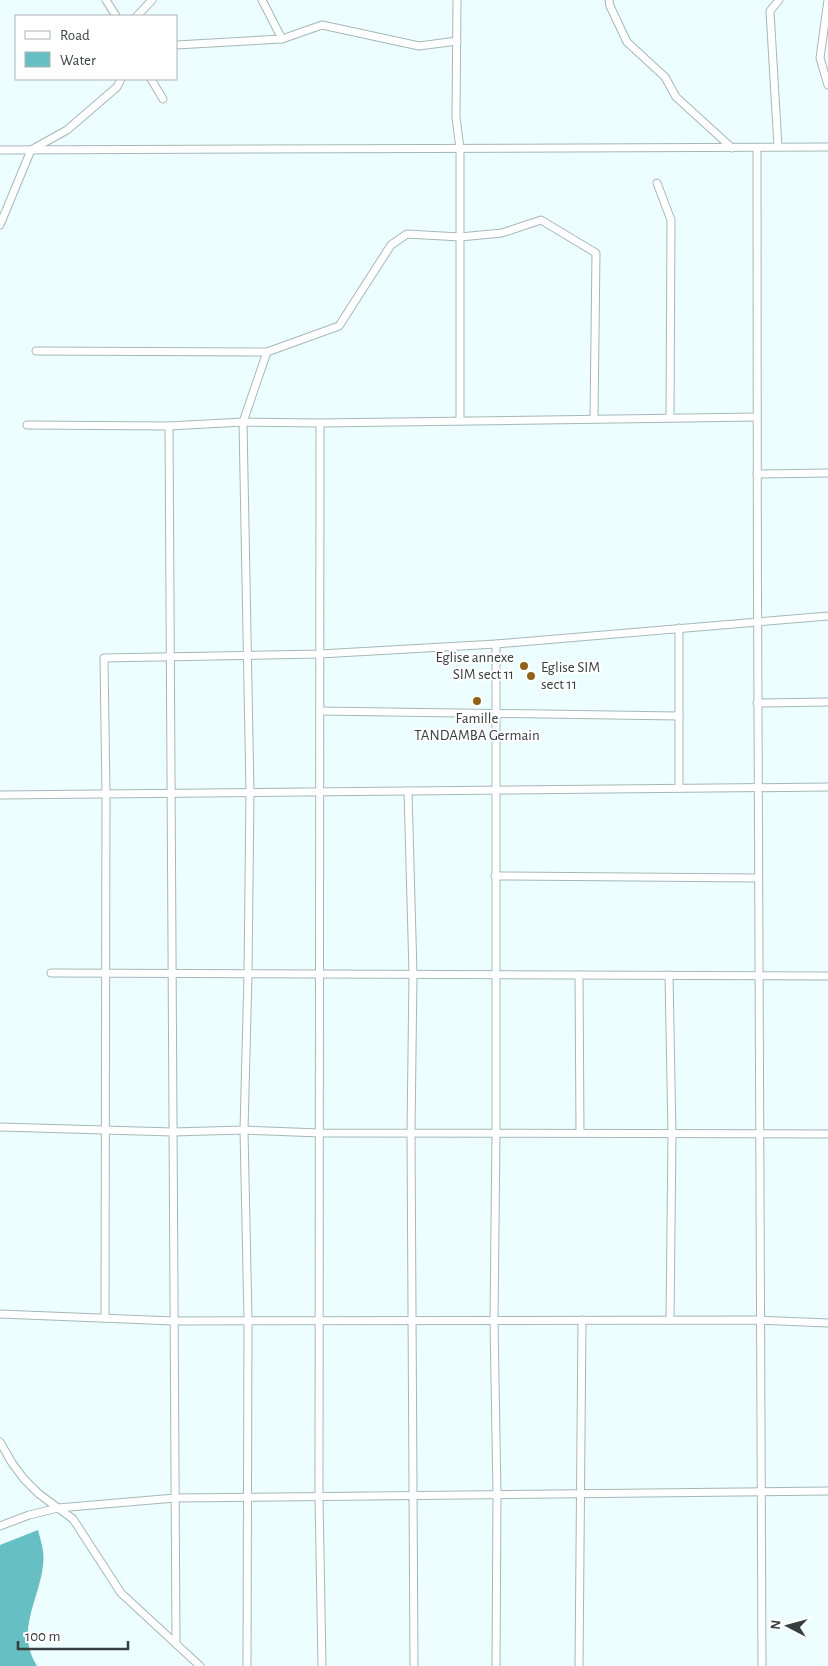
<svg xmlns="http://www.w3.org/2000/svg" width="828" height="1666" font-family="'Alegreya Sans',sans-serif">
  <style>
    .water { fill: #65bfc3 }
    .lines { fill: none; stroke-linecap: round; stroke-linejoin: round }
    .street-casing { stroke: #a6b7b8; stroke-width: 9 }
    .street { stroke: #fff; stroke-width: 7 }
    .poi-dot { fill: #936212; stroke: #fff; stroke-width: 2 }
    .labels { text-anchor: middle; dominant-baseline: central; stroke-width: 4; stroke-linejoin: round; paint-order: stroke }
    .poi-label { font-size: 15px; fill: #373e3e; stroke: #fff; text-anchor: end }
  </style>
  <rect width="100%" height="100%" fill="#ecfeff"/>
  <path class="water" d="M38 1530C41 1542 45 1553 43 1565 39 1601 15 1631 37 1666H0V1545Z"/>
  <g class="lines">
    <defs>
      <g id="street">
        <polyline points="106,0 116,16"/>
        <polyline points="262,0 282,39"/>
        <polyline points="457,0 456,117 460,149 460,421"/>
        <polyline points="609,0 610,6 627,42 665,77 676,97 732,148"/>
        <polyline points="828,0 820,58 828,85"/>
        <polyline points="137,16 152,0"/>
        <polyline points="176,45 282,39 322,25 419,46 457,41"/>
        <polyline points="151,79 163,99"/>
        <polyline points="778,147 770,11 779,0"/>
        <path d="M757 148C758 654 756 1160 762 1666"/>
        <polyline points="0,150 828,147"/>
        <polyline points="657,183 671,220 670,418"/>
        <polyline points="0,225 31,150 67,130 117,87 121,79"/>
        <polyline points="36,351 267,352"/>
        <polyline points="320,423 319,1497 322,1666"/>
        <polyline points="27,425 169,426 243,422 320,423 757,417"/>
        <polyline points="169,426 176,1644"/>
        <polyline points="757,474 828,473"/>
        <polyline points="679,628 679,788"/>
        <polyline points="496,644 496,1133 494,1320 497,1495 496,1666"/>
        <polyline points="757,703 828,702"/>
        <polyline points="320,711 679,716"/>
        <polyline points="408,791 413,974 411,1133 414,1666"/>
        <polyline points="0,795 828,787"/>
        <polyline points="495,876 757,878"/>
        <polyline points="51,973 828,976"/>
        <polyline points="579,975 580,1133"/>
        <polyline points="669,975 672,1134 670,1320"/>
        <polyline points="0,1127 173,1132 244,1130 320,1133 828,1134"/>
        <polyline points="0,1314 174,1321 758,1320 828,1323"/>
        <polyline points="105,1318 106,794 104,658 320,654 496,644 828,616"/>
        <polyline points="0,1442 12,1463 24,1479 39,1494 73,1519 121,1593 200,1666"/>
        <polyline points="0,1526 29,1515 58,1508 175,1498 828,1491"/>
        <polyline points="247,1666 248,1320 244,1130 248,974 250,792 243,422 267,352 339,326 391,245 407,234 460,237 502,233 541,220 596,253 594,419"/>
        <polyline points="579,1666 582,1320"/>
      </g>
    </defs>
    <use href="#street" class="street-casing"/>
    <use href="#street" class="street"/>
  </g>
  <g class="poi-dot">
    <circle cx="524" cy="666" r="5"/>
    <circle cx="531" cy="676" r="5"/>
    <circle cx="477" cy="701" r="5"/>
  </g>
  <g class="labels">
    <g class="poi-label">
      <text x="514" y="657">Eglise annexe<tspan x="514" dy="17">SIM sect 11</tspan></text>
      <text x="541" y="667" text-anchor="start">Eglise SIM<tspan x="541" dy="17">sect 11</tspan></text>
      <text x="477" y="718" text-anchor="middle">Famille<tspan x="477" dy="17">TANDAMBA Germain</tspan></text>
    </g>
  </g>
  <rect x="15" y="15" width="162" height="65" fill="#ffffff" stroke="#afb2b2"/>
  <rect x="25" y="31" width="25" height="8" fill="#ffffff" stroke="#afb2b2"/>
  <text x="60" y="40" font-size="15" fill="#373e3e">Road</text>
  <rect x="25" y="52" width="25" height="15" fill="#65bfc3" stroke="#afb2b2"/>
  <text x="60" y="65" font-size="15" fill="#373e3e">Water</text>
  <g transform="translate(788 1626) rotate(276)" stroke="#ffffff" stroke-width="4" paint-order="stroke">
  <path d="M0-4L9 19L0 12L-9 19Z" fill="#373e3e"/>
  <text y="-8" font-size="14" font-weight="bold" text-anchor="middle" fill="#373e3e">N</text>
  </g>
  <path d="M18 1641v8h110v-8" fill="none" stroke="#373e3e" stroke-width="2.5"/>
  <text x="25" y="1641" font-size="15" fill="#373e3e" stroke="#ffffff" stroke-width="4" paint-order="stroke">100 m</text>
</svg>
